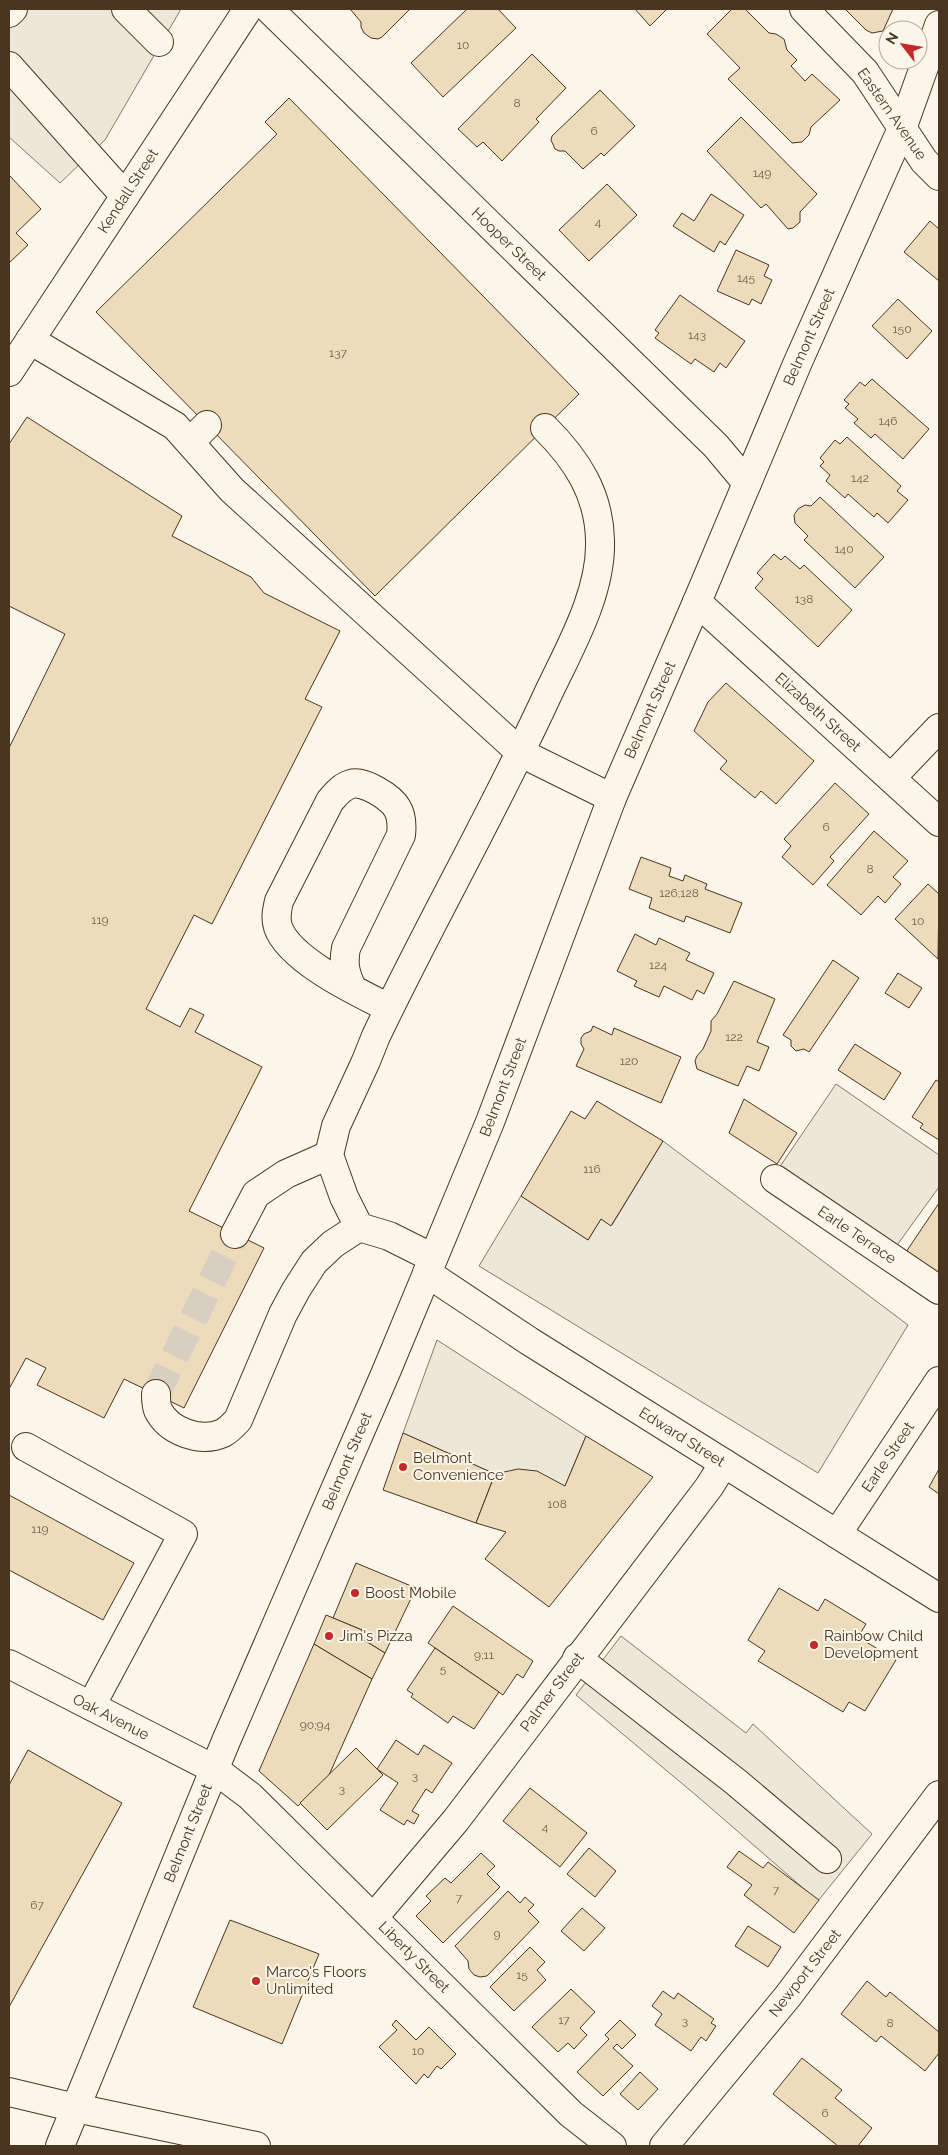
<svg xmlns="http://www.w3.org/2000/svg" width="948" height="2155" font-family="Raleway,sans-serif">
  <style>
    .parking { fill: #ede7d9; stroke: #887966 }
    .building { fill: #ecdcbc; stroke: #4a3520 }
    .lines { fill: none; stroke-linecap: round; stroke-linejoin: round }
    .minor-tunnel { stroke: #d8cfc1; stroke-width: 28; stroke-dasharray: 28 14; stroke-linecap: butt }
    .minor-casing { stroke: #4a3520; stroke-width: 30 }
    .highway-casing { stroke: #4a3520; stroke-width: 30 }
    .minor { stroke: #fbf6e9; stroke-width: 28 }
    .highway { stroke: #fbf6e9; stroke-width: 28 }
    .poi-dot { fill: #c62828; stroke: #fbf6e9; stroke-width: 2 }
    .labels { text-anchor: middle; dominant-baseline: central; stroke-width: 4; stroke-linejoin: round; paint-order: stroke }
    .number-label { font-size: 12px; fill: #725f47 }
    .street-label { font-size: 15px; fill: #4a3520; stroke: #fbf6e9 }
    .poi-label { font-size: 15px; fill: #4a3520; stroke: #fbf6e9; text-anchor: start }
  </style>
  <rect width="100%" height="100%" fill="#fbf6e9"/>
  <g class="parking">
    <polygon points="9,9 181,9 105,140 60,183 9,137"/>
    <polygon points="836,1084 939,1155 939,1187 895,1248 779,1168"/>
    <polygon points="663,1141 908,1325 818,1473 479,1266 521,1196 588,1240 601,1219 612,1225"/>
    <polygon points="437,1340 586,1436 565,1486 495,1474 403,1433"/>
    <polygon points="621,1636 746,1733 753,1724 872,1834 818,1901 697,1796 576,1695"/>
  </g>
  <g class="building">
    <polygon points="350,9 410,9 382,37 378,39 371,38 364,33 361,27 361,22"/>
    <polygon points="467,9 498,9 516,28 443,97 411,63"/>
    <polygon points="635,9 667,9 650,26"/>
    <polygon points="732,9 745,9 769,33 776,34 784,39 787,50 797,60 791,66 805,81 812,74 840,100 811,127 809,135 802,142 792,143 728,79 740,68 707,34"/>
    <polygon points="845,9 893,9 883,31 872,33 866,30"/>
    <polygon points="532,54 566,88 536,119 539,122 502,161 483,142 477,147 458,129"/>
    <polygon points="600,90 635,126 604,156 601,153 583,169 565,151 559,151 555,149 551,140 552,136"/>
    <polygon points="289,98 579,394 375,596 96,312 277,134 265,122"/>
    <polygon points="741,117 817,194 800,212 800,222 793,228 788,229 766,204 761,208 707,151"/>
    <polygon points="9,175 41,209 16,233 28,245 9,263"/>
    <polygon points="607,184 637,215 589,261 559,230"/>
    <polygon points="711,194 744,215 725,245 720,241 714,252 673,226 682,213 694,221"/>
    <polygon points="930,221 939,229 939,281 904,252"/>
    <polygon points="736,250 769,265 764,276 772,280 761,304 752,299 749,305 717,291"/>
    <polygon points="680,295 745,341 726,368 720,363 714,372 695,359 691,364 655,338 659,333 655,330"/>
    <polygon points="898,299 932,331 907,359 872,326"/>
    <polygon points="872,379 929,429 903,459 875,434 871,438 854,423 858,419 845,408 849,404 844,400 860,382 865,386"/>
    <polygon points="27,417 182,516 172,536 251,577 264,593 340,631 305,699 322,707 212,924 194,915 146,1009 180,1027 190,1008 204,1015 195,1032 262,1067 189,1211 264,1248 184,1408 124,1379 104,1418 37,1385 46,1368 26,1358 9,1389 9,748 65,634 9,606 9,444"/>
    <polygon points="847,437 901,486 897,491 908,500 888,523 877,513 874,517 848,494 845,498 826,481 830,475 820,466 824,462 820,458 835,440 840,444"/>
    <polygon points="820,497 884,557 855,588 804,540 808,536 795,523 794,515 798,509 805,505 811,506"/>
    <polygon points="774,554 781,560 785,556 800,569 804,565 852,610 818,647 755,588 763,579 757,573"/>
    <polygon points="726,683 814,761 776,804 761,791 755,798 720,769 727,761 694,731 708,702"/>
    <polygon points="835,783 869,814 830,857 834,861 813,885 782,857 791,846 784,839"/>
    <polygon points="874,831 908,861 893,877 901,884 885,903 878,896 861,915 827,885"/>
    <polygon points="641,857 671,868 669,876 683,881 685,875 707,884 705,889 742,903 730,933 686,916 684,922 649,908 652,898 629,889"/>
    <polygon points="928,884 939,894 938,959 895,919"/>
    <polygon points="635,934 656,945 659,938 690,953 686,960 714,973 704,994 697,990 692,1000 664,986 659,997 634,986 637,981 617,971"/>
    <polygon points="833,960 859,978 809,1052 804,1049 796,1051 791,1046 791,1040 783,1035"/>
    <polygon points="898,973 922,988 909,1008 885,993"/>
    <polygon points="734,981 775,999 757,1042 769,1047 759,1071 747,1066 738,1086 697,1069 695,1061 697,1056 703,1049 711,1031 711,1021 717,1014"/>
    <polygon points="593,1026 612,1035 614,1028 681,1057 661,1103 576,1066 584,1049 581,1044 581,1038 584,1034 591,1031"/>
    <polygon points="855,1044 901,1073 884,1100 838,1070"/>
    <polygon points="936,1080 939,1082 939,1140 920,1128 923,1124 912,1117"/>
    <polygon points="744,1099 797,1133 777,1164 729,1133"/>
    <polygon points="597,1101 663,1141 611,1226 601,1219 588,1240 521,1196 571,1111 585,1119"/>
    <polygon points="939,1203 939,1278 904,1255"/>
    <polygon points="403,1433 495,1474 476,1523 383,1490"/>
    <polygon points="586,1436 653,1477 549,1607 485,1559 506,1532 476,1523 495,1474 518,1469 537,1471 565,1486"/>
    <polygon points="939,1469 939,1494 929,1487"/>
    <polygon points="9,1495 134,1563 103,1620 9,1570"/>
    <polygon points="356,1563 416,1588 385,1653 359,1637 362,1630 333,1618"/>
    <polygon points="779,1588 818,1611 825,1599 866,1624 858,1637 896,1660 865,1711 849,1702 843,1712 758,1661 765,1651 748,1640"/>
    <polygon points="453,1606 533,1661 523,1678 517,1674 503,1695 428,1643"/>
    <polygon points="326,1615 362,1630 359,1637 385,1653 372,1679 314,1644"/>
    <polygon points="314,1644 372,1679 329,1775 298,1806 259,1771"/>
    <polygon points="435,1648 499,1692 474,1729 453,1716 448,1723 411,1697 413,1694 407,1690"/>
    <polygon points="396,1740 418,1755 424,1745 452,1763 432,1793 426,1789 412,1811 419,1815 414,1824 407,1820 404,1825 380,1810 398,1783 377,1769"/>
    <polygon points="356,1748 383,1775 327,1830 300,1803"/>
    <polygon points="28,1750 122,1803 9,2007 9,1785"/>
    <polygon points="530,1788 587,1833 560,1867 503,1821"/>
    <polygon points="589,1848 616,1871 595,1897 567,1874"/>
    <polygon points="739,1851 763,1868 768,1862 819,1900 794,1933 744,1895 752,1885 727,1867"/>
    <polygon points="481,1853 495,1866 487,1874 500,1887 443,1943 416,1916 431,1901 426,1896 445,1878 451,1883"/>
    <polygon points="508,1891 520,1903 525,1897 534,1905 528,1911 539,1922 487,1976 480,1977 474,1975 469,1969 468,1961 455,1946"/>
    <polygon points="582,1908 605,1928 584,1951 561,1931"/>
    <polygon points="230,1920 319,1954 282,2044 193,2007"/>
    <polygon points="748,1926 781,1947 768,1967 735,1946"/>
    <polygon points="530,1947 545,1962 537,1970 546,1980 514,2011 490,1987"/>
    <polygon points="867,1981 886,1997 890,1992 939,2032 939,2053 925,2071 881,2036 876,2042 841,2014"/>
    <polygon points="571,1989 595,2012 580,2028 587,2035 574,2049 568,2043 558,2052 532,2027"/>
    <polygon points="663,1991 674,1999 678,1993 714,2019 711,2023 716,2026 706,2041 701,2037 691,2051 655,2025 662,2014 652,2006"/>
    <polygon points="396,2020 416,2040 429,2027 456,2054 441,2069 437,2066 428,2078 424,2074 416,2084 379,2047 397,2030 392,2025"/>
    <polygon points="620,2020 636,2035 622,2049 617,2044 613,2048 633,2066 603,2096 577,2072 609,2039 605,2035"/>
    <polygon points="802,2058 842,2090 835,2098 872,2128 858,2146 838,2146 773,2094"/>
    <polygon points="640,2072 658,2089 638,2110 620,2094"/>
  </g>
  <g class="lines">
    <polyline class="minor-tunnel" points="156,1394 235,1234"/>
    <defs>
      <g id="minor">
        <polyline points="126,9 159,42"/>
        <polyline points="269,9 716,446 747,483"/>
        <polyline points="804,9 865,72 924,161 939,176"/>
        <polyline points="9,13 13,9"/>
        <polyline points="9,66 125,196"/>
        <polyline points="30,340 175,426 232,490 521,753 612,798"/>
        <polyline points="9,372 248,9"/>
        <polyline points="190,442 207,425"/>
        <polyline points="697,602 939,822"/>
        <polyline points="891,778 939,728"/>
        <path d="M352 988C345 973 343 964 346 948L401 835C402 826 402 816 397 808 391 797 363 780 351 784 341 787 336 794 330 801L279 901C277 910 275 918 278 927 289 960 359 993 389 1008"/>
        <polyline points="775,1179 939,1290"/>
        <polyline points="235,1234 256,1194 286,1174 329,1155"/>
        <path d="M433 1258 389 1236 359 1227 344 1197 329 1155 336 1126 366 1061 376 1036C431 921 494 811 547 696 569 649 602 593 600 540 599 494 577 460 545 428"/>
        <polyline points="427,1273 529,1341 939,1598"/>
        <path d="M156 1394C156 1399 156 1405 158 1410 169 1432 201 1443 223 1433 229 1430 234 1424 238 1420L283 1314 296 1290 314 1262 333 1244 359 1227"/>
        <polyline points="26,1447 183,1534 91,1706"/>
        <polyline points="837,1534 939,1381"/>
        <polyline points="577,1658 736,1782 827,1859"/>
        <polyline points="9,1664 214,1769 250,1796 571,2114 612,2146"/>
        <polyline points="374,1917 456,1820 709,1487 724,1463"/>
        <polyline points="9,2092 76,2108"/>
        <polyline points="664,2146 788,1996 939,1795"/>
      </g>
      <g id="highway">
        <polyline points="76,2108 256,2146"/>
        <polyline points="60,2146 226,1741 386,1372 490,1122 612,798 697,602 798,362 903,126 939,25"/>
      </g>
    </defs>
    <use href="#minor" class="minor-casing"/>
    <use href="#highway" class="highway-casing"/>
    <use href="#minor" class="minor"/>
    <use href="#highway" class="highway"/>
  </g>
  <g class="poi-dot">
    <circle cx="403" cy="1467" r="5"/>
    <circle cx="355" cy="1593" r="5"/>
    <circle cx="329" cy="1636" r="5"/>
    <circle cx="814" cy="1645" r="5"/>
    <circle cx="256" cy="1981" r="5"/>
  </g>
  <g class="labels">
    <g class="number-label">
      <text x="463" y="45">10</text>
      <text x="517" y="103">8</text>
      <text x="594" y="131">6</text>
      <text x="762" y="173">149</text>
      <text x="598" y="222">4</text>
      <text x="746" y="278">145</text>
      <text x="902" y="329">150</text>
      <text x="697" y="335">143</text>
      <text x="338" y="353">137</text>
      <text x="888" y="421">146</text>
      <text x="860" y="478">142</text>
      <text x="844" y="549">140</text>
      <text x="804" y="599">138</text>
      <text x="826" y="827">6</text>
      <text x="870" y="869">8</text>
      <text x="679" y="893">126;128</text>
      <text x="100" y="920">119</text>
      <text x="918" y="921">10</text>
      <text x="658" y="965">124</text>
      <text x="734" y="1037">122</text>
      <text x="629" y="1061">120</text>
      <text x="592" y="1169">116</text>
      <text x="557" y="1504">108</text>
      <text x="40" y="1529">119</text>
      <text x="484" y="1655">9;11</text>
      <text x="443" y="1669">5</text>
      <text x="315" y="1725">90;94</text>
      <text x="415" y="1776">3</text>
      <text x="342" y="1789">3</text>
      <text x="545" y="1827">4</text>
      <text x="776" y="1890">7</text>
      <text x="459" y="1898">7</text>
      <text x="37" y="1905">67</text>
      <text x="497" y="1934">9</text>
      <text x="522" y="1975">15</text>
      <text x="564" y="2020">17</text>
      <text x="685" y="2021">3</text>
      <text x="890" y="2023">8</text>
      <text x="418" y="2051">10</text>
      <text x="825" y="2113">6</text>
    </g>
    <g class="street-label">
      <text transform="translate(892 114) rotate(55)">Eastern Avenue</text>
      <text transform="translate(128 191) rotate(-57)">Kendall Street</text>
      <text transform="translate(509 244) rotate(44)">Hooper Street</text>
      <text transform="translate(809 337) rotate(-66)">Belmont Street</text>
      <text transform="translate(650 710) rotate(-66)">Belmont Street</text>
      <text transform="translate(818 712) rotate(42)">Elizabeth Street</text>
      <text transform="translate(503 1087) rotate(-69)">Belmont Street</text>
      <text transform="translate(857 1235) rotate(34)">Earle Terrace</text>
      <text transform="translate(682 1437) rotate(32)">Edward Street</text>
      <text transform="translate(888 1457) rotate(-56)">Earle Street</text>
      <text transform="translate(347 1461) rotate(-67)">Belmont Street</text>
      <text transform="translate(552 1692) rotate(-53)">Palmer Street</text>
      <text transform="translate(111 1717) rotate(27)">Oak Avenue</text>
      <text transform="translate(188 1833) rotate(-68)">Belmont Street</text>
      <text transform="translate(414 1957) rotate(45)">Liberty Street</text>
      <text transform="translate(805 1973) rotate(-52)">Newport Street</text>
    </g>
    <g class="poi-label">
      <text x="413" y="1458">Belmont<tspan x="413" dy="17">Convenience</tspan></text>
      <text x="365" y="1593">Boost Mobile</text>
      <text x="339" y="1636">Jim's Pizza</text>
      <text x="824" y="1636">Rainbow Child<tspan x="824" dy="17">Development</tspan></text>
      <text x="266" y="1972">Marco's Floors<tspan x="266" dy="17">Unlimited</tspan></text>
    </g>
  </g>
  <rect width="948" height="2155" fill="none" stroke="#4a3520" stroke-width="20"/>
  <g transform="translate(903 45) rotate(301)"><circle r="24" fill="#fbf6e9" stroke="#b4a999"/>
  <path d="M0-4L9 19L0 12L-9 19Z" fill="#c62828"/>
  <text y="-8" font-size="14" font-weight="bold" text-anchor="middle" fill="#4a3520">N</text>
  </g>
</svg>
